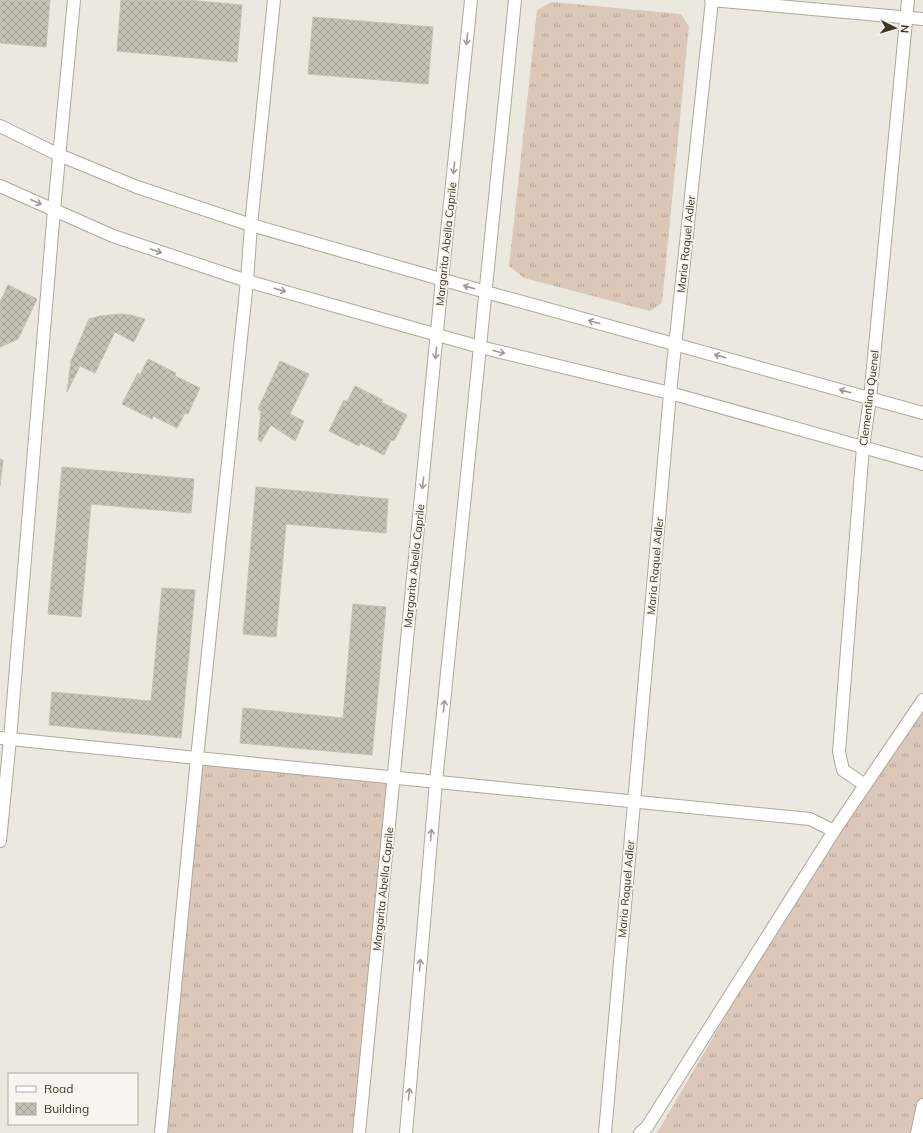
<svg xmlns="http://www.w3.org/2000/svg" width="923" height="1133" font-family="Mulish,sans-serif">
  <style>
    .grass { fill: url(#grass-tufts) }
    .building { fill: url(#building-cross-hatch); stroke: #c5c0b3 }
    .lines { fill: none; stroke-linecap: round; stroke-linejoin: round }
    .street-casing { stroke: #aca99b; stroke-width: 14 }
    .street { stroke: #fff; stroke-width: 12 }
    .oneway { stroke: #9e9c90 }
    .labels { text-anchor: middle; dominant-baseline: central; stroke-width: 4; stroke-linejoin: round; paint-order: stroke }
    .street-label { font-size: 11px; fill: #3c3821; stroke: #f8f5f1 }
  </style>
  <defs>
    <pattern id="grass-tufts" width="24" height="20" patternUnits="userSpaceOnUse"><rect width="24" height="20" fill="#dcc8b9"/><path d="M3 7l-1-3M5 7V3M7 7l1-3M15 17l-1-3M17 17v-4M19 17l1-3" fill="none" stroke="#b4a396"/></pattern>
    <pattern id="building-cross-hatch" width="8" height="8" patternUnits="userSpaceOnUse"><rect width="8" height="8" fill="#c6c1b6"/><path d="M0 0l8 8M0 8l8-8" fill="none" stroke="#a29e94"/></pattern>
  </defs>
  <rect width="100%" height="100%" fill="#ebe8e0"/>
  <g class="grass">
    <polygon points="552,2 681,14 689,26 662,303 650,311 524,278 509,266 537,10"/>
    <polygon points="923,700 923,1105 917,1133 657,1133 834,831"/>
    <polygon points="197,758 394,777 359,1133 161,1133"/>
  </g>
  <g class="building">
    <polygon points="0,0 50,0 46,47 0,43"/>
    <polygon points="121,0 187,0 242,5 237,62 117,51"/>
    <polygon points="313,17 433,27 428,84 308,74"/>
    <polygon points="8,285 37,299 18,339 0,347 0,302"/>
    <polygon points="121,314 130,315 145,319 134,342 115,332 95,373 80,366 67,392 71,361 89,319 100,316"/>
    <polygon points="148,359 176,373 175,376 200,388 188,414 185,413 177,428 153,416 152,419 122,404 138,373 140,375"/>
    <polygon points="280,361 309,374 290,414 304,421 295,441 271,425 261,442 258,440 261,411 258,409"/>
    <polygon points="355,386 383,400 381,402 407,415 394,441 391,440 384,455 360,443 359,446 329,431 344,400 347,402"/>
    <polygon points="0,459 3,460 0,486"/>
    <polygon points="62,467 194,479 191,513 91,504 81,617 48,614"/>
    <polygon points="256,487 388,499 386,533 286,524 276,637 243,634"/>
    <polygon points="162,588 195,590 181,738 49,725 52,692 151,701"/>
    <polygon points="353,604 386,607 372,755 240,743 243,708 343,718"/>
  </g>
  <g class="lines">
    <defs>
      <g id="street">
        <polyline points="711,0 923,19"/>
        <polyline points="0,126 59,155 137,187 251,225 486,292 923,413"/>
        <polyline points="0,186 113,236 247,281 480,347 670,393 923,464"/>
        <polyline points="0,738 197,758 810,819 834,831"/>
        <polyline points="865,785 843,770 839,752 863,447 870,399 908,0"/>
        <polyline points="0,841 10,739 54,210 74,0"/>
        <polyline points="161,1133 197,758 247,281 251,225 274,0"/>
        <polyline points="359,1133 442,280 471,0"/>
        <polyline points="406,1133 436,782 515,0"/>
        <polyline points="605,1133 670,393 712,0"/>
        <polyline points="640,1133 647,1127 834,831 923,700"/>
        <polyline points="917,1133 923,1105"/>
      </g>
    </defs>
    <use href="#street" class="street-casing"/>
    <use href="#street" class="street"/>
  </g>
  <defs><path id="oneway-shaft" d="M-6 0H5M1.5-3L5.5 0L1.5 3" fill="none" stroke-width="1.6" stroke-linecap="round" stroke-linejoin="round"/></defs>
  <g class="oneway">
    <use href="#oneway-shaft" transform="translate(467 39) rotate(96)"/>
    <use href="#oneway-shaft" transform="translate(454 168) rotate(96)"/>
    <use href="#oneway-shaft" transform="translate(36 202) rotate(24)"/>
    <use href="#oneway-shaft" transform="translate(156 251) rotate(19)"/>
    <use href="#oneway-shaft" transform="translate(469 287) rotate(-164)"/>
    <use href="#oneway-shaft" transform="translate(280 290) rotate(16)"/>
    <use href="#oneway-shaft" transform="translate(594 322) rotate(-165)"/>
    <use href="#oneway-shaft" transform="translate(499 352) rotate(14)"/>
    <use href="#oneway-shaft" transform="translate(436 353) rotate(96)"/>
    <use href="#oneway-shaft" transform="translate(720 356) rotate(-164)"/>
    <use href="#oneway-shaft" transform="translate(845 391) rotate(-164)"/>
    <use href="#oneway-shaft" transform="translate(423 483) rotate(96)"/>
    <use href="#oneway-shaft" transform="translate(444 706) rotate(-84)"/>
    <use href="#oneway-shaft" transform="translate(431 835) rotate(-85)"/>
    <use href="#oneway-shaft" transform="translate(420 965) rotate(-85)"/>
    <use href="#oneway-shaft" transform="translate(409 1094) rotate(-85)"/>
  </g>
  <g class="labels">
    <g class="street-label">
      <text transform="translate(446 244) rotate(-84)">Margarita Abella Caprile</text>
      <text transform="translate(686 244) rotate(-84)">Maria Raquel Adler</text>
      <text transform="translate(869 398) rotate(-83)">Clementina Quenel</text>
      <text transform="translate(414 566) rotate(-84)">Margarita Abella Caprile</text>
      <text transform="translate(655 566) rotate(-85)">Maria Raquel Adler</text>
      <text transform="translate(383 889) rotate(-84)">Margarita Abella Caprile</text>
      <text transform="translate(626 889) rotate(-85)">Maria Raquel Adler</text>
    </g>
  </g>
  <rect x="8" y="1073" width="130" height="52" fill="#f8f5f1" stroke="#ada99e"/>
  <rect x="16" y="1086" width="20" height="6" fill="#ffffff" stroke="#ada99e"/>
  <text x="44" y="1093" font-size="12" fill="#3c3821">Road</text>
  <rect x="16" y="1103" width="20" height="12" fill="url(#building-cross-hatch)" stroke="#ada99e"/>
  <text x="44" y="1113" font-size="12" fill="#3c3821">Building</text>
  <g transform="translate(895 28) rotate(95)" stroke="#f8f5f1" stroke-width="3" paint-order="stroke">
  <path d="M0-3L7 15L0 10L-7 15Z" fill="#3c3821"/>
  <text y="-6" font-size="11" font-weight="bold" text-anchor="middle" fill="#3c3821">N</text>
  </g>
</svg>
